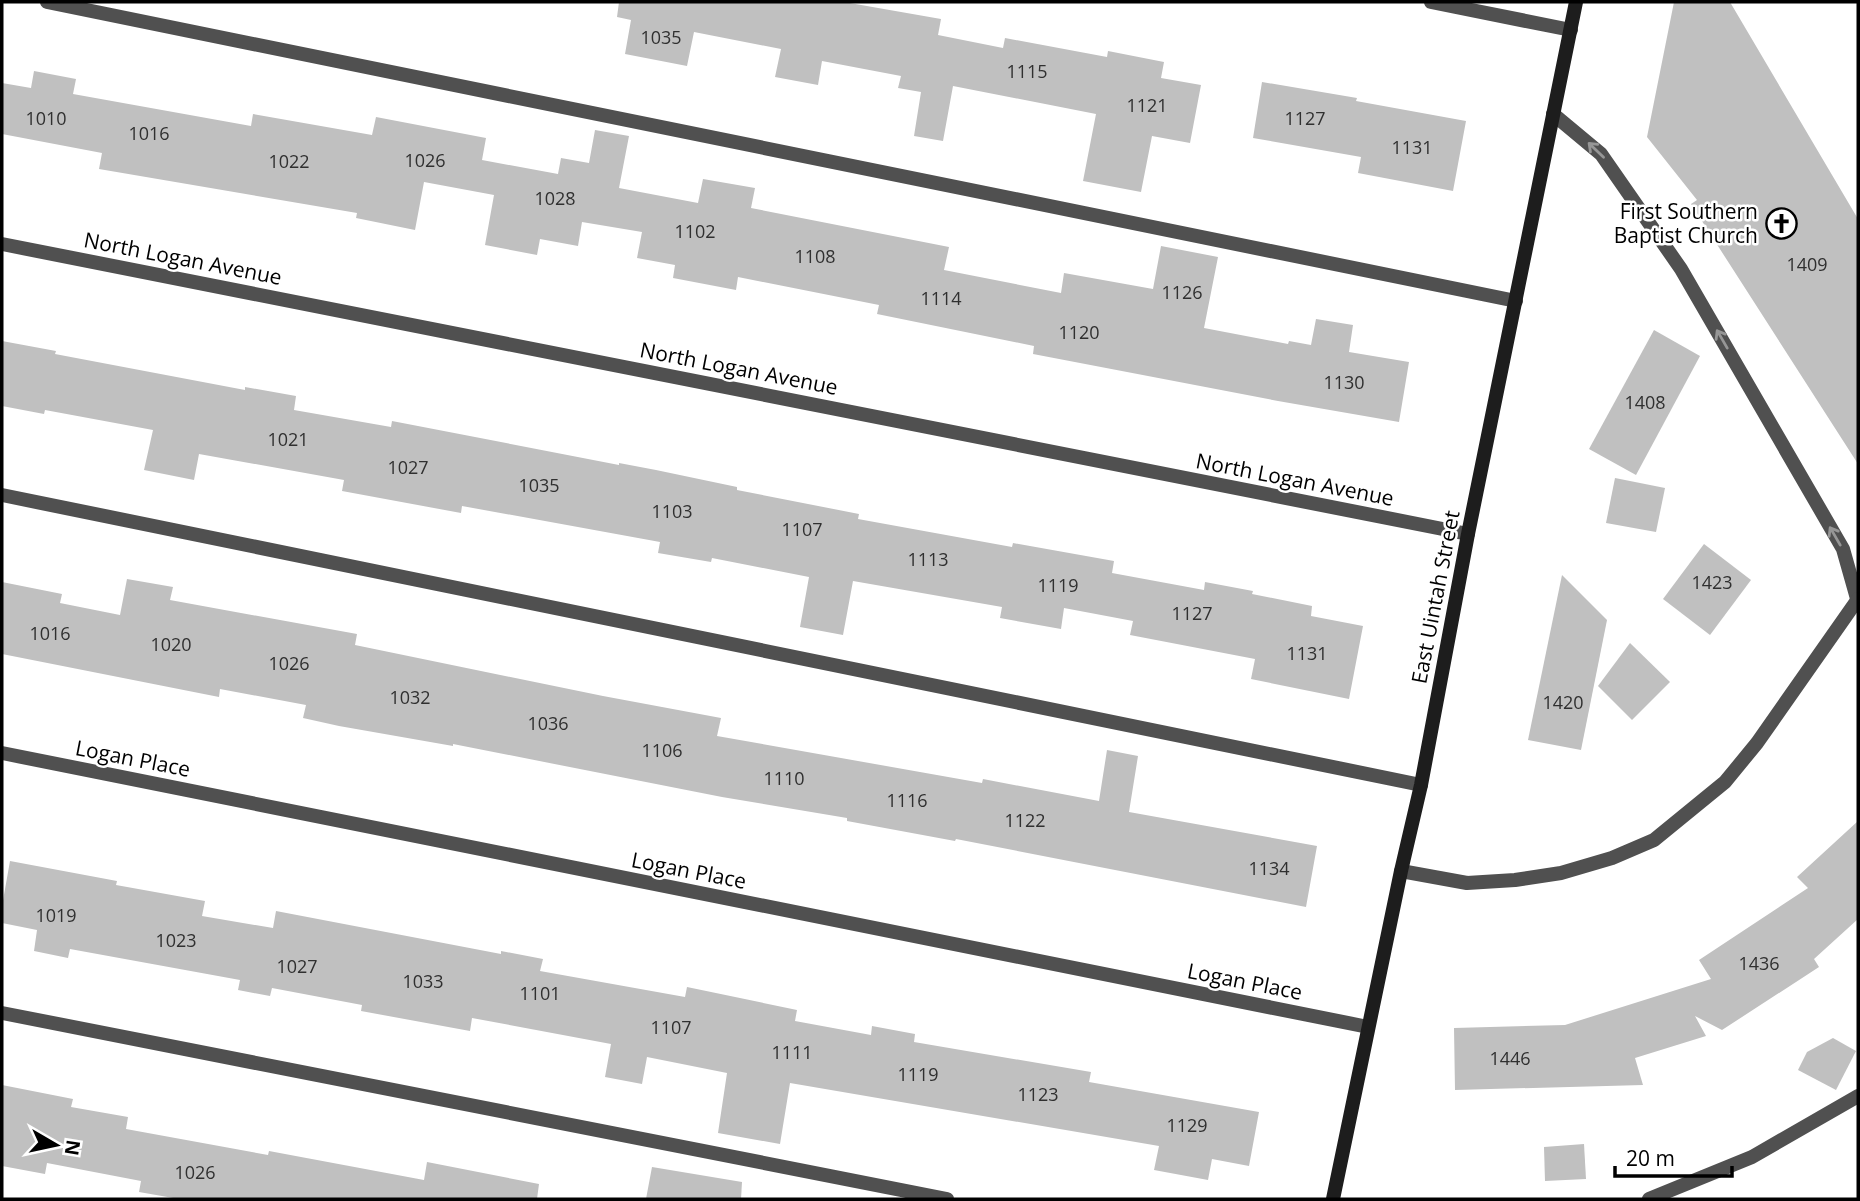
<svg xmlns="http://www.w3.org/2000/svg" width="1860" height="1201" font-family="'Open Sans',sans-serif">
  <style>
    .building { fill: #c0c0c0 }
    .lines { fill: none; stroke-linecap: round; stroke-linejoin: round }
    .service { stroke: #505050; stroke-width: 14 }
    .minor { stroke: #505050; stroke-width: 14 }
    .secondary { stroke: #1d1d1d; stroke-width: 14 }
    .oneway { stroke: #969696 }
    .labels { text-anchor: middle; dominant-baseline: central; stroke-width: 5; stroke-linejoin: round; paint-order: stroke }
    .number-label { font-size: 18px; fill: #303030 }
    .poi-label { font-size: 21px; fill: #000; stroke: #fff; text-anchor: end }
    .street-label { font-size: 21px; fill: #000; stroke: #fff }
  </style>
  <rect width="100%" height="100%" fill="#fff"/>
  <g class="building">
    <polygon points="619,2 844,2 941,19 938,35 1003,48 1005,38 1107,57 1108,51 1164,62 1161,78 1201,85 1190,143 1152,136 1141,192 1083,181 1096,114 953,86 943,141 914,136 921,92 898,88 901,76 822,61 818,85 775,77 781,49 694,32 687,66 625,54 631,20 617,17"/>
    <polygon points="1674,2 1730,2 1858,219 1858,464 1691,204 1697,200 1647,137"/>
    <polygon points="34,71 76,79 73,94 251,126 253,114 372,135 376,117 486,138 482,160 558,174 561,158 589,163 595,130 629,136 619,188 698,203 703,179 755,188 751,208 949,247 944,270 1061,293 1064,273 1153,289 1161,246 1218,257 1204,328 1288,344 1289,341 1311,345 1316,319 1353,325 1349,352 1409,362 1399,422 1278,401 1033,354 1034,346 877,314 879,305 738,277 736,290 673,278 675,265 637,258 642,232 582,222 578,246 540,239 537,255 485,245 494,195 424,182 415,230 356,218 357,213 99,169 102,153 2,134 2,83 31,88"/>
    <polygon points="1262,82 1357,98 1356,101 1466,121 1453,191 1358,173 1361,157 1253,138"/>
    <polygon points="1654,330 1700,356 1636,475 1589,449"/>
    <polygon points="2,341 56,351 55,354 245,390 245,387 296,396 294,410 391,427 392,421 619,465 619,463 656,470 737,487 737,490 859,514 858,519 1012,547 1013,543 1114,561 1112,573 1204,590 1205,582 1253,591 1252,594 1312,606 1311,616 1363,626 1349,699 1251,679 1255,659 1130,635 1133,621 1064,608 1061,629 1000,618 1002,607 853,581 843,635 800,627 809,577 712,558 711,562 658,553 660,542 462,506 461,513 342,491 344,480 199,454 194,480 144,470 153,430 45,410 44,414 2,406"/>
    <polygon points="1615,478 1665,488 1656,532 1606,523"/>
    <polygon points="1704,544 1751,580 1710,635 1663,599"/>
    <polygon points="1562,575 1607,620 1581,750 1528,740"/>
    <polygon points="127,579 173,587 170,600 357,634 355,645 603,696 721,718 717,736 982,783 983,779 1099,801 1107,750 1138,756 1129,812 1317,846 1306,907 956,839 955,841 847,821 847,818 722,797 453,744 453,746 339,726 303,718 306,705 220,689 219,697 2,654 2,582 62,594 60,603 120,615"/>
    <polygon points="1630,643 1670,682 1632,720 1598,686"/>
    <polygon points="1858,821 1858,919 1814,959 1819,967 1722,1030 1695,1016 1706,1036 1635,1058 1643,1085 1455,1090 1454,1028 1565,1025 1711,979 1699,960 1808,888 1797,877"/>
    <polygon points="10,861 117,881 116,885 205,901 202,916 273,928 276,911 501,954 501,951 543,959 540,971 685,997 687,987 797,1010 795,1021 871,1035 872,1026 915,1034 914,1042 1091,1072 1089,1082 1259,1112 1249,1166 1212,1159 1208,1180 1154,1170 1159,1146 790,1083 780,1144 718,1133 727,1073 647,1057 642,1084 605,1077 611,1044 472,1018 470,1031 361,1011 362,1005 272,988 270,996 238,990 240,980 70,949 68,958 34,951 37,930 2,923 2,906"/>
    <polygon points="1833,1038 1856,1051 1836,1090 1798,1070 1807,1052"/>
    <polygon points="2,1085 73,1099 71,1107 128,1117 126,1129 268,1155 269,1151 424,1180 427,1162 539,1184 537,1199 179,1199 139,1192 141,1181 47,1163 45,1174 2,1166"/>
    <polygon points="1584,1144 1586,1179 1545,1181 1544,1147"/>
    <polygon points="652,1167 742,1182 741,1199 646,1199"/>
  </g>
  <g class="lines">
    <g class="service">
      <polyline points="47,2 1516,301"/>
      <polyline points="1553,114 1601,154 1681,269 1843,549 1858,602"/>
      <polyline points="2,495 1421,785"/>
      <polyline points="2,1013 947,1199"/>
      <polyline points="1649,1199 1752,1157 1858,1096"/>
    </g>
    <g class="minor">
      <polyline points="1431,2 1571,30"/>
      <polyline points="2,244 1468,534"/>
      <polyline points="2,753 1368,1027"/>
      <polyline points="1401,871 1467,883 1515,880 1561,873 1612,858 1654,840 1725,782 1757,743 1858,599"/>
    </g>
    <polyline class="secondary" points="1333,1199 1401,871 1421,785 1468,534 1576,2"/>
  </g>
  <defs><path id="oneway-shaft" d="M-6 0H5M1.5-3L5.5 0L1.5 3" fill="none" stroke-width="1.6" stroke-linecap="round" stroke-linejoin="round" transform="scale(1.75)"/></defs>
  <g class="oneway">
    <use href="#oneway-shaft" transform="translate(1596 150) rotate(-136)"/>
    <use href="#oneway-shaft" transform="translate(1722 339) rotate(-120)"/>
    <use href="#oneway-shaft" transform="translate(1835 536) rotate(-120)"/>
  </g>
  <defs>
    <symbol id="church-ring" viewBox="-11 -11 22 22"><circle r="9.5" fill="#fff" stroke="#000" stroke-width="1.5"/><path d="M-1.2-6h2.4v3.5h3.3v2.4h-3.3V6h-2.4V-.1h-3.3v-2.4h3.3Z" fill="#000"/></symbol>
  </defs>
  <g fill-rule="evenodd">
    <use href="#church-ring" x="1764" y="206" width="35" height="35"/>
  </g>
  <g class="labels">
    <g class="number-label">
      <text x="661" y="37">1035</text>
      <text x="1027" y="71">1115</text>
      <text x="1147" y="105">1121</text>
      <text x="46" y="118">1010</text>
      <text x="1305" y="118">1127</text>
      <text x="149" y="133">1016</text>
      <text x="1412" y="147">1131</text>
      <text x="425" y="160">1026</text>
      <text x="289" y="161">1022</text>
      <text x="555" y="198">1028</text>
      <text x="695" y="231">1102</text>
      <text x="815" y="256">1108</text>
      <text x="1807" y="264">1409</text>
      <text x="1182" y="292">1126</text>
      <text x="941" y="298">1114</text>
      <text x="1079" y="332">1120</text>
      <text x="1344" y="382">1130</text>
      <text x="1645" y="402">1408</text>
      <text x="288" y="439">1021</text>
      <text x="408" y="467">1027</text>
      <text x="539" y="485">1035</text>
      <text x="672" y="511">1103</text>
      <text x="802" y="529">1107</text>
      <text x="928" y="559">1113</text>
      <text x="1712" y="582">1423</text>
      <text x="1058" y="585">1119</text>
      <text x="1192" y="613">1127</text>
      <text x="50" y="633">1016</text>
      <text x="171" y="644">1020</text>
      <text x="1307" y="653">1131</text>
      <text x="289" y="663">1026</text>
      <text x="410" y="697">1032</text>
      <text x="1563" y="702">1420</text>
      <text x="548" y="723">1036</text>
      <text x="662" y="750">1106</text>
      <text x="784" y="778">1110</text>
      <text x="907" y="800">1116</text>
      <text x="1025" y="820">1122</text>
      <text x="1269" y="868">1134</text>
      <text x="56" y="915">1019</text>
      <text x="176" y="940">1023</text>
      <text x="1759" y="963">1436</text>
      <text x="297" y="966">1027</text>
      <text x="423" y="981">1033</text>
      <text x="540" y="993">1101</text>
      <text x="671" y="1027">1107</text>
      <text x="792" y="1052">1111</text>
      <text x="1510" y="1058">1446</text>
      <text x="918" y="1074">1119</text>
      <text x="1038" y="1094">1123</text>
      <text x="1187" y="1125">1129</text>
      <text x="195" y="1172">1026</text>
    </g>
    <g class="poi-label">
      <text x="1758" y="211">First Southern<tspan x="1758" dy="24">Baptist Church</tspan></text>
    </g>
    <g class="street-label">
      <text transform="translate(183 258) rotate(11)">North Logan Avenue</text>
      <text transform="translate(739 368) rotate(11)">North Logan Avenue</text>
      <text transform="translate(1295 479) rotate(11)">North Logan Avenue</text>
      <text transform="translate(1435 597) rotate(-79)">East Uintah Street</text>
      <text transform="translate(133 758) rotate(11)">Logan Place</text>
      <text transform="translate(689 870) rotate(11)">Logan Place</text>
      <text transform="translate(1245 981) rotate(11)">Logan Place</text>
    </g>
  </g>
  <rect width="1860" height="1201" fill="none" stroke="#000000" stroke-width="7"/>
  <g transform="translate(56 1145) rotate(99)" stroke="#ffffff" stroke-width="5" paint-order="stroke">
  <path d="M0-5L12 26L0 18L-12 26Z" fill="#000000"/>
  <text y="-10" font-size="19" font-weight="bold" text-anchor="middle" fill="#000000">N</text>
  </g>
  <path d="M1615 1166v10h117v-10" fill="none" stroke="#000000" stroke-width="3.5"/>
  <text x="1626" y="1166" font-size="21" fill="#000000" stroke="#ffffff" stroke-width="5" paint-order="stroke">20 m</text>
</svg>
